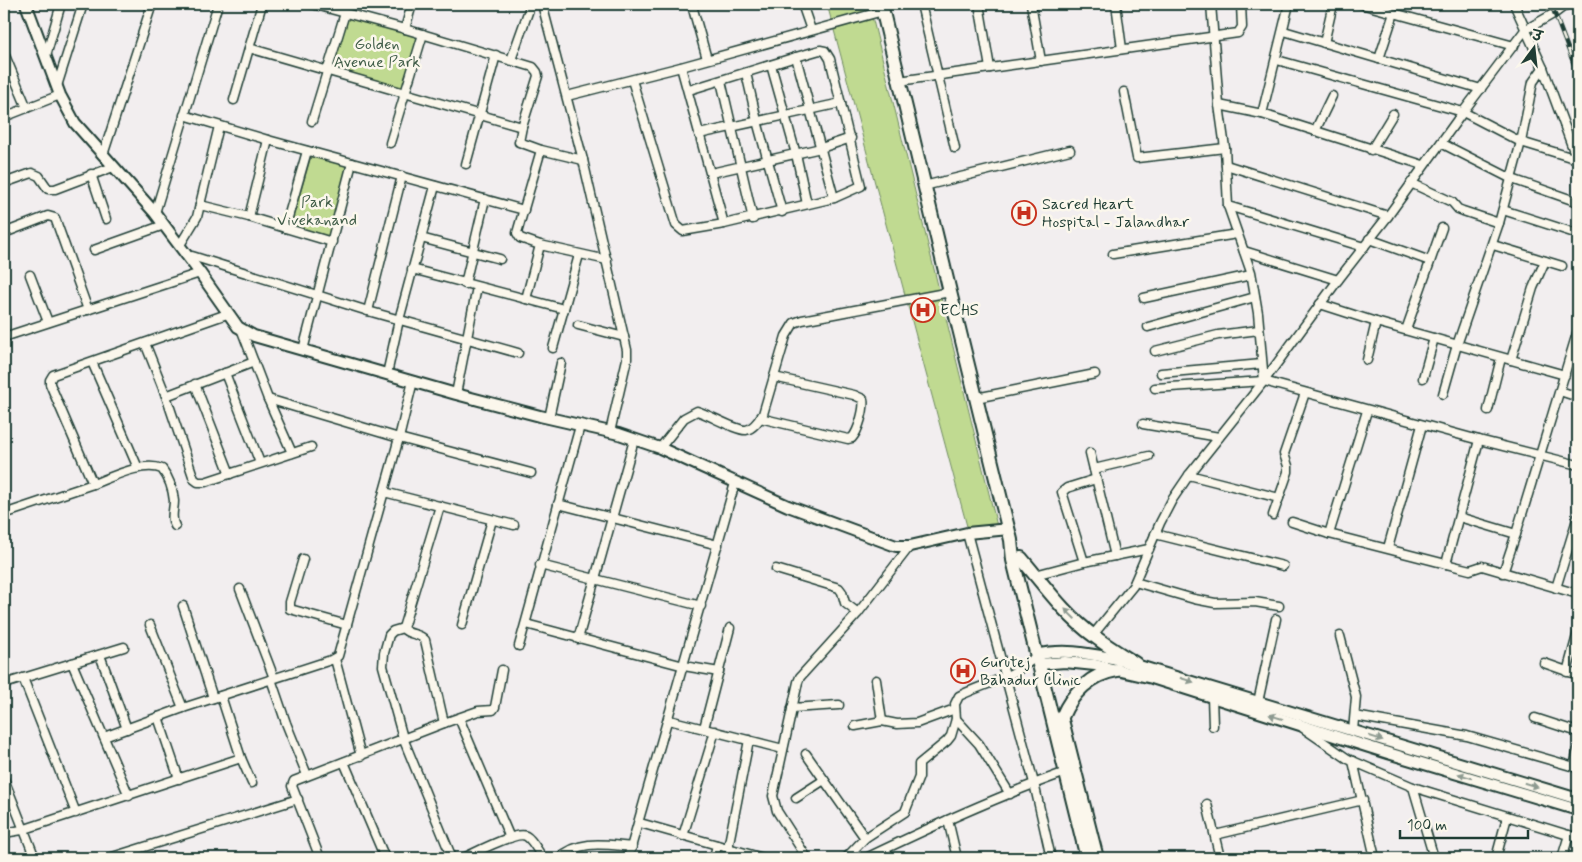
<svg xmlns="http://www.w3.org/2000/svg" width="1582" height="862" font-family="Mynerve,'Playpen Sans Deva',sans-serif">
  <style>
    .green { fill: #c0da91; stroke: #708c62 }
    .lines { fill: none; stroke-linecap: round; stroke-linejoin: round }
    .minor-casing { stroke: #1f3d34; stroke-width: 11 }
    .tertiary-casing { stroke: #1f3d34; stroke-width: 14 }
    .primary-casing { stroke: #1f3d34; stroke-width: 16 }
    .minor { stroke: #fbf7ec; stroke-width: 8 }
    .tertiary { stroke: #fbf7ec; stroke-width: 10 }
    .primary { stroke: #fbf7ec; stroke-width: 12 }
    .rail-casing { stroke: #1f3d34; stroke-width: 4.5 }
    .rail { stroke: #fbf7ec; stroke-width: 2.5; stroke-dasharray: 8; stroke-linecap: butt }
    .oneway { fill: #8d9a90 }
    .labels { text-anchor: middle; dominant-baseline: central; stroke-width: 5; stroke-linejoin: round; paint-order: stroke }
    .park-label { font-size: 16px; fill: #3f5c47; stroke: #fbf7ec }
    .poi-label { font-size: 16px; fill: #1f3d34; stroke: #fbf7ec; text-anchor: start }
  </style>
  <rect width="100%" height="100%" fill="#f2eeef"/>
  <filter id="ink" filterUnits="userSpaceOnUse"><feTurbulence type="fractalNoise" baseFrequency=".02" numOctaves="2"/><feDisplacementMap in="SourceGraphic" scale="10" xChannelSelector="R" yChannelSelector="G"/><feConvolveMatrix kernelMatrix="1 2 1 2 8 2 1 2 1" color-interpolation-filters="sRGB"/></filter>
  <g filter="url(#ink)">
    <g class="green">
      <polygon points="827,4 869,4 997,526 968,530"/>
      <polygon points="346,14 422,35 406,92 332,71"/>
      <polygon points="312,153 352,163 332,240 290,228"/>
    </g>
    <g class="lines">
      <defs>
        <g id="minor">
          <polyline points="312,4 405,29 533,67 537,72 538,76 522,127 519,142 541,150 583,160"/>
          <polyline points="542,4 583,160 627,350 627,359 610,432"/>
          <polyline points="693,4 693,9 707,59"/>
          <polyline points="802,4 811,30"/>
          <polyline points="921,4 955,148"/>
          <polyline points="979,4 990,68"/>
          <polyline points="1031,4 1041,61"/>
          <polyline points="1116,4 1122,49"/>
          <polyline points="1211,4 1219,105 1225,148 1228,206 1251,272 1258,313 1264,381 1479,440 1578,465"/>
          <polyline points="1289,4 1262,114 1423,165"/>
          <polyline points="1361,4 1514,46"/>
          <polyline points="1514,4 1543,68 1578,162"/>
          <polyline points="405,29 412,4"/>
          <polyline points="1284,31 1481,89"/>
          <polyline points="1324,43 1333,4"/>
          <polyline points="249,48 522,127"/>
          <polyline points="4,53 27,108"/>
          <polyline points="46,56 61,4"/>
          <polyline points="1379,59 1394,13"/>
          <polyline points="511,60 531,4"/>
          <polyline points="1277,60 1463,112 1521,142 1577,159"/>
          <polyline points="771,65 796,154 807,204"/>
          <polyline points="681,67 724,224 834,198 861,186 830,59 825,51 820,50 796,57"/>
          <polyline points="746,73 757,121 782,212"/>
          <polyline points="632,80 676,225 683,231 724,224"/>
          <polyline points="721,81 753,219"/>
          <polyline points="899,81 1238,33 1242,27 1241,4"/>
          <polyline points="57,86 83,4"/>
          <polyline points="689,90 796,57 834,198"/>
          <polyline points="1124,92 1137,158 1225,148"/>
          <polyline points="567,96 681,67 883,11"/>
          <polyline points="234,100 262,4"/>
          <polyline points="1219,105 1262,114"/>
          <polyline points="184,115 268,140 524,210"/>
          <polyline points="4,117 60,95"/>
          <polyline points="312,121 345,13"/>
          <polyline points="1315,131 1332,96"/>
          <polyline points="699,134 841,103"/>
          <polyline points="390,143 423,34"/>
          <polyline points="1441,143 1512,179 1578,202"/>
          <polyline points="1371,150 1393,114"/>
          <polyline points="103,155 152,4"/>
          <polyline points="466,164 496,55"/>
          <polyline points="1226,165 1388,216"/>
          <polyline points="711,173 821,148 851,138"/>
          <polyline points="91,174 106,219"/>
          <polyline points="4,183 32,173 39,176 48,189 55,189 113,167"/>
          <polyline points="1411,183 1452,202 1458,209 1463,211 1499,223"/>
          <polyline points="924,186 1070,150"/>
          <polyline points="200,205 249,217 332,242"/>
          <polyline points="1228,206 1364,247"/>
          <polyline points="1503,210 1578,234"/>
          <polyline points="155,213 218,4"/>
          <polyline points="249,217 268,140"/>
          <polyline points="285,228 307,151"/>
          <polyline points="4,233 48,216 55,218 88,310"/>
          <polyline points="421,238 500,259"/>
          <polyline points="1369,239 1430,261"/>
          <polyline points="180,245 197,217 219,126"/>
          <polyline points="540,245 520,238 517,233 541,150"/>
          <polyline points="1493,245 1562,266"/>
          <polyline points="94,250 164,225"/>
          <polyline points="1244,251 1338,280"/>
          <polyline points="1113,254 1237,234"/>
          <polyline points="189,257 192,256 368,311 518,353"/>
          <polyline points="412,269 564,309"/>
          <polyline points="30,275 48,322"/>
          <polyline points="465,284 485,199"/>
          <polyline points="1144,298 1251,275"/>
          <polyline points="526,299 540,245 607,260"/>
          <polyline points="1320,304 1376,322 1565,375"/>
          <polyline points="368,311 402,176"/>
          <polyline points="578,325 624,337"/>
          <polyline points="1148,327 1255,297"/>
          <polyline points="1406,330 1442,228"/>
          <polyline points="242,331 268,399 292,453"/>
          <polyline points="4,337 200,273"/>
          <polyline points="145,343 166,396 194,479 198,482 205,482 311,447"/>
          <polyline points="553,348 579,255"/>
          <polyline points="303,350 352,163"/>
          <polyline points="1155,351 1218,335 1259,330"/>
          <polyline points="1367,360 1376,322"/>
          <polyline points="1511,360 1533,288 1545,261"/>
          <polyline points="92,362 138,468"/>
          <polyline points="225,373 260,463"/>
          <polyline points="1161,373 1262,364"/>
          <polyline points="387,374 399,320 435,186"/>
          <polyline points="1423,378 1434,338"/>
          <polyline points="195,384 230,474"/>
          <polyline points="1155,388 1264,381"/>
          <polyline points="1560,391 1578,397"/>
          <polyline points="456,394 477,287"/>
          <polyline points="1443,394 1457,345 1499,223 1521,142 1533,82 1543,68"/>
          <polyline points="166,396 254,362"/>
          <polyline points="976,398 1095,374"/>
          <polyline points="268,399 399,438 531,473"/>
          <polyline points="1488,410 1501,358"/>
          <polyline points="549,418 561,363"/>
          <path d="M760 418 848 439 852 438C858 432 865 409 863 399L854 395 774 377"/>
          <polyline points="1143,424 1219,437"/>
          <path d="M660 448 684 418 697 411C708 414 737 431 746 430 753 429 759 420 763 414L786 336 794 323 802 320 950 292"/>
          <polyline points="1090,453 1115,556"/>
          <polyline points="1094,469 1149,456"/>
          <polyline points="1189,475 1279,498"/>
          <path d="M93 484C112 477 143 461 162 469 169 478 173 490 174 501 174 510 170 518 175 526"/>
          <polyline points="384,492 514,525"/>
          <polyline points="558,504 718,545"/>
          <path d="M440 506 403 628C408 636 419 632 425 640L444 723"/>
          <polyline points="4,514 93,484 50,384 50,380 53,375 227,314"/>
          <polyline points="1273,515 1288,472 1288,466 1284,454 1305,393"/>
          <polyline points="1459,517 1516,534"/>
          <polyline points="1292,522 1329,534 1446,564 1470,570 1482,566 1578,594"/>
          <polyline points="967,533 1034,783 1051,858"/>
          <polyline points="1155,534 1283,566"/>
          <polyline points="1329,534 1367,411"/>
          <polyline points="1388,548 1422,425"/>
          <polyline points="303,559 290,602 290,609 347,625"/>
          <polyline points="1084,562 1062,492 1067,488 1096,479"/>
          <polyline points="1446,564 1479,440"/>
          <polyline points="540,565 701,606"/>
          <polyline points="776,569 839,588 842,592 845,603 858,613"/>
          <polyline points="1503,573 1516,534 1578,330"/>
          <polyline points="1035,575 1084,562 1149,549"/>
          <polyline points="1135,582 1194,599 1215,603 1255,602 1279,606"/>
          <polyline points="1556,588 1578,516"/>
          <polyline points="240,589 274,678"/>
          <polyline points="183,606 213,698"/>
          <polyline points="526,624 684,666 719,672"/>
          <polyline points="150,625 183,708"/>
          <polyline points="462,625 492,520"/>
          <polyline points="403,628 393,631 389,635 384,653 383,666 403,738 452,858"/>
          <polyline points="1093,635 1133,586 1160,523 1172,500 1189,475 1264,381 1338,280 1388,216 1463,112 1525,30 1555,13 1567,4"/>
          <polyline points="1340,636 1356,697 1353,731"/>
          <polyline points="578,639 634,440"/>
          <polyline points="519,646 580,426"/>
          <polyline points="100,655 127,729"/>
          <polyline points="335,659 361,756"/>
          <polyline points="72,663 129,796"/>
          <polyline points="1544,663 1578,675"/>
          <polyline points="1567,672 1578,632"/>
          <polyline points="23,678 76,813"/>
          <polyline points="271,679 286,723 307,775"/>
          <polyline points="876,680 882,721"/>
          <polyline points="4,684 124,647"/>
          <polyline points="221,696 241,758 252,783"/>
          <polyline points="1212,697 1213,726"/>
          <polyline points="1258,702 1276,619"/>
          <polyline points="792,708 839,705"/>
          <polyline points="1355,716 1467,736 1578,768"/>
          <polyline points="158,717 179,779"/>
          <polyline points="459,718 510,838"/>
          <polyline points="1535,718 1578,732"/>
          <polyline points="956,719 979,744 1010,794"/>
          <polyline points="669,720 783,749"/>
          <polyline points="855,726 882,721 897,724 917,723 955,709"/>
          <polyline points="704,728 730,628"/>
          <polyline points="1303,728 1348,759 1413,787 1578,838"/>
          <polyline points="104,737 183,708 331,660 338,656 399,438 413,381"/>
          <polyline points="806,754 865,838"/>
          <polyline points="1353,761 1375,858"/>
          <polyline points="344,762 385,858"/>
          <polyline points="1574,767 1578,749"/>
          <polyline points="4,779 35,858"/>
          <polyline points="1413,787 1434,858"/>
          <polyline points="796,798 824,780"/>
          <polyline points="1207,804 1220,858"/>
          <polyline points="948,820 957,858"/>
          <polyline points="640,823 763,858"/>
          <polyline points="4,833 22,830 241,758"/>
          <polyline points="1215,835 1363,800"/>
          <polyline points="683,836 715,731"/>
          <polyline points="728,848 749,740"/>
          <polyline points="109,858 298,799"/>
          <polyline points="274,858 281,858"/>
          <polyline points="320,858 292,786 294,781 444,723 478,711 493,710 495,707 502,670"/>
          <path d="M463 858C475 853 516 831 526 836 533 840 538 852 543 858"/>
          <path d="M560 858C579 839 607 845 632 847"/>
          <polyline points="628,858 735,483"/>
          <polyline points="714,858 717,845"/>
          <polyline points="807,858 777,811 773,796 798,682 800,677 858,613 910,546"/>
          <path d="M846 858 865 838 905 812 919 777V764L947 741 951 736 956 719 955 704 959 696C986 683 1016 677 1037 655"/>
          <path d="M866 858C931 827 998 796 1066 772"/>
          <polyline points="1496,858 1507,817"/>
          <polyline points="1562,858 1569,835"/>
        </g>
        <g id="tertiary">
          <polyline points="26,4 60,95 75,123 155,213 200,273 238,327 254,336 456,394 540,416 619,434 660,448 788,506 896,546 910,546 967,533 1009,529"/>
          <path d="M1037 655C1064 648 1090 654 1116 659L1578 799"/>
          <polyline points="1040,664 1065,662 1095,665 1152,678 1388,753 1578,810"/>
        </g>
        <g id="primary">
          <polyline points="881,4 950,292 1011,540 1013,560 1087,858"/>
          <path d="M1021 558C1044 585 1065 615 1094 636 1107 646 1122 655 1136 664"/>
          <path d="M1062 717C1072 693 1091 674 1117 670"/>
          <polyline points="1062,720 1097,858"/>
        </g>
      </defs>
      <use href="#minor" class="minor-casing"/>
      <use href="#tertiary" class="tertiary-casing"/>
      <use href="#primary" class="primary-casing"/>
      <use href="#minor" class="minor"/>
      <use href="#tertiary" class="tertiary"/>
      <use href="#primary" class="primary"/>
      <defs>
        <polyline id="rail" points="1551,4 1578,75"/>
      </defs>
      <use href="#rail" class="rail-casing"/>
      <use href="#rail" class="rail"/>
    </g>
    <defs><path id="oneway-solid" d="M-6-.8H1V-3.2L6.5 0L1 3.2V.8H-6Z" transform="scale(1.25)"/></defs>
    <g class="oneway">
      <use href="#oneway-solid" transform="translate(1070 614) rotate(-135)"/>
      <use href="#oneway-solid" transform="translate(1187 680) rotate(18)"/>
      <use href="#oneway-solid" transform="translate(1276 717) rotate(-162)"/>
      <use href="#oneway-solid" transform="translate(1376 738) rotate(17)"/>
      <use href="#oneway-solid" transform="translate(1465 776) rotate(-163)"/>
      <use href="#oneway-solid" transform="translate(1531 785) rotate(17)"/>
    </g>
  </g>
  <defs>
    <symbol id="hospital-ring" viewBox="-11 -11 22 22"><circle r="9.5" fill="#fbf7ec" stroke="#c8321e" stroke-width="1.5"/><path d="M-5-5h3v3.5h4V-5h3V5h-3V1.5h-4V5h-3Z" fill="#c8321e"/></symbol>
  </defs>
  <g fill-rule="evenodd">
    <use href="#hospital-ring" x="1010" y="199" width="28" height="28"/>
    <use href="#hospital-ring" x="909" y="296" width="28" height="28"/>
    <use href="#hospital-ring" x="949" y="657" width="28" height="28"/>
  </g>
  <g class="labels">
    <g class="park-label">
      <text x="377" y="44">Golden<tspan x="377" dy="18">Avenue Park</tspan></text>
      <text x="317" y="202">Park<tspan x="317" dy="18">Vivekanand</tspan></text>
    </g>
    <g class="poi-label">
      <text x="1042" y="204">Sacred Heart<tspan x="1042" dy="18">Hospital - Jalandhar</tspan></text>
      <text x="940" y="310">ECHS</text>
      <text x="980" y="662">Gurutej<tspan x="980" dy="18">Bahadur Clinic</tspan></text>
    </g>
  </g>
  <rect width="1582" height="862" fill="none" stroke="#fbf7ec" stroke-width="20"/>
  <rect x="10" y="10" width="1562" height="842" fill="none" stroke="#1f3d34" stroke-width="2" filter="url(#ink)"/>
  <g transform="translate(1534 48) rotate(15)" stroke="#fbf7ec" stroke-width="4" paint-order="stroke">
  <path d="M0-4L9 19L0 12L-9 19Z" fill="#1f3d34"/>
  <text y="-8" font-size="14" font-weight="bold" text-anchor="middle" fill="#1f3d34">उ</text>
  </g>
  <path d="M1400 830v8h128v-8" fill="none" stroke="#1f3d34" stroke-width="2.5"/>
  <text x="1407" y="830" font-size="15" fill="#1f3d34" stroke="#fbf7ec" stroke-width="4" paint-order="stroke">100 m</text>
</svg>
